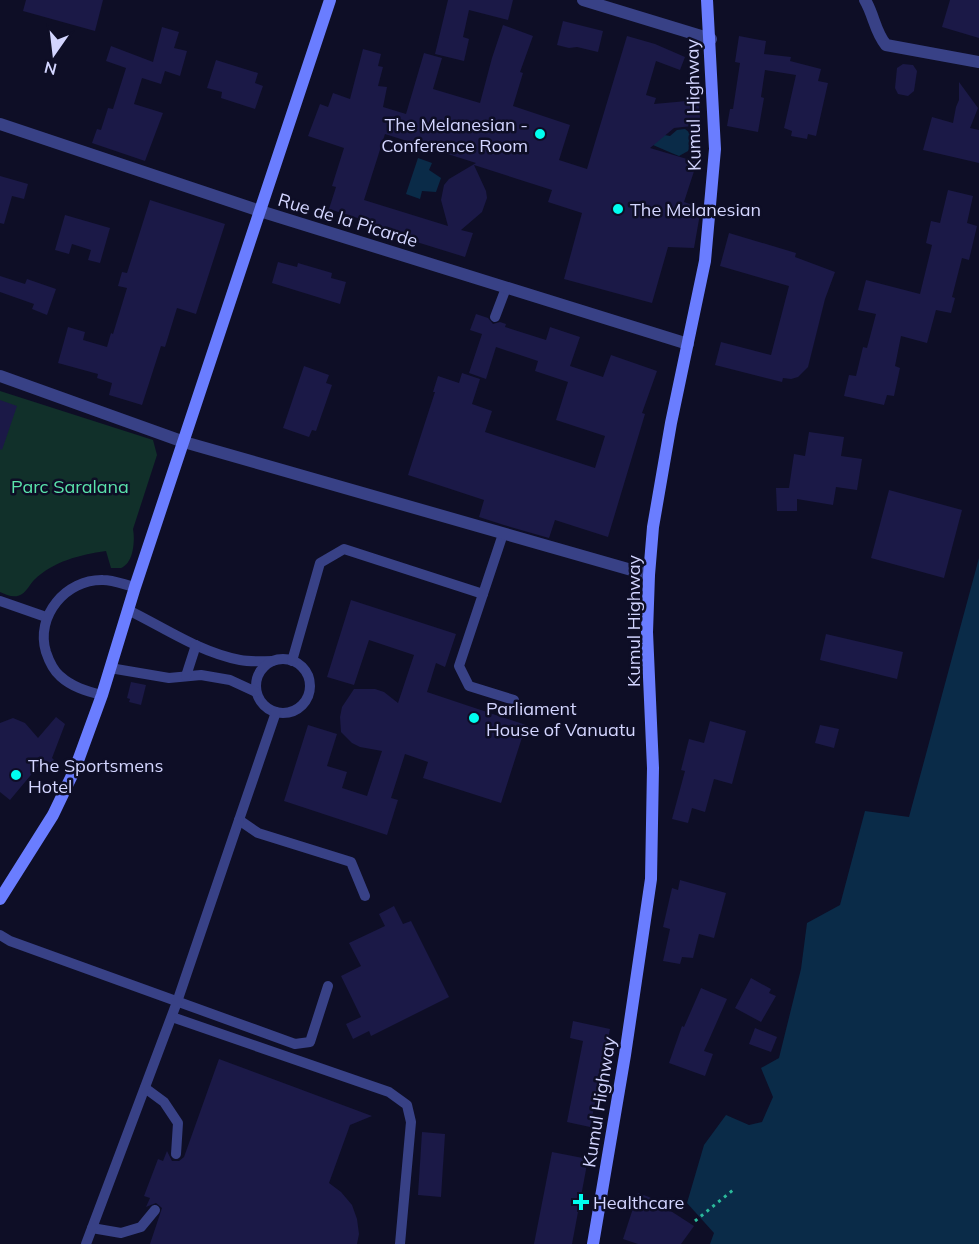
<svg xmlns="http://www.w3.org/2000/svg" width="979" height="1244" font-family="Mulish,sans-serif">
  <style>
    .green { fill: #11302a }
    .water { fill: #0a2b48 }
    .building { fill: #1b1947; fill-rule: evenodd }
    .lines { fill: none; stroke-linecap: round; stroke-linejoin: round }
    .path { stroke: #2bba9b; stroke-width: 3; stroke-dasharray: 3 4.5; stroke-linecap: butt }
    .lane { stroke: #384186; stroke-width: 10 }
    .street { stroke: #384186; stroke-width: 12 }
    .secondary { stroke: #6a7dff; stroke-width: 12 }
    .poi-dot { fill: #00feef; stroke: #0e0e26; stroke-width: 2 }
    .labels { text-anchor: middle; dominant-baseline: central; stroke-width: 5; stroke-linejoin: round; paint-order: stroke }
    .street-label { font-size: 18px; fill: #d3d5ff; stroke: #0e0e26 }
    .poi-label { font-size: 18px; fill: #d3d5ff; stroke: #0e0e26; text-anchor: start }
    .park-label { font-size: 18px; fill: #5ae3ab; stroke: #0e0e26 }
  </style>
  <rect width="100%" height="100%" fill="#0e0e26"/>
  <path class="green" d="M0 391 153 440 157 455 133 529C135 540 134 563 121 568 120 568 112 568 111 568L106 551C79 555 54 561 34 580 30 584 27 591 22 594 15 599 7 595 0 592Z"/>
  <g class="water">
    <path d="M685 129 690 133 692 141 688 151 679 156C668 152 659 147 648 143L659 134 670 136 677 130Z"/>
    <polygon points="418,158 432,163 429,170 441,178 436,192 422,191 420,199 406,194"/>
    <polygon points="979,558 979,1244 710,1244 714,1233 687,1203 704,1145 726,1115 749,1125 762,1122 773,1097 761,1068 779,1058 801,969 807,923 840,905 865,811 909,817"/>
  </g>
  <g class="building">
    <polygon points="26,0 103,0 95,31 23,11"/>
    <polygon points="448,0 513,0 508,20 469,10 463,37 469,39 464,61 435,54"/>
    <polygon points="950,0 979,0 979,38 942,27"/>
    <polygon points="563,21 603,31 598,52 577,47 569,48 557,45"/>
    <path d="M503 25 533 36 520 72 523 73 513 106 570 125 559 160 587 169 627 36 655 44 685 57 680 70 656 61 646 95 656 98 654 104 698 100 701 125 674 128 650 148 697 162 684 202 701 208 694 248 668 247 652 303 564 279 582 213 548 202 552 190 474 165 486 191 487 198 482 212 461 230 473 233 465 257 365 226 367 221 329 209 336 187 332 186 344 148 308 136 320 104 328 107 333 93 350 99 363 49 381 54 378 66 383 67 378 86 387 87 383 107 406 114 424 53 442 58 433 89 480 103 492 58ZM385 134 476 163 449 179 444 185 441 200 448 226 364 200Z"/>
    <polygon points="162,27 179,32 174,48 187,51 180,76 165,71 161,84 142,78 134,104 163,113 145,161 92,143 97,129 101,130 108,108 113,109 126,68 106,61 111,46 153,62"/>
    <polygon points="739,36 766,41 764,54 791,57 790,61 821,69 818,81 828,83 816,136 808,134 807,139 791,136 792,131 784,128 796,75 765,70 761,97 764,98 758,132 727,126 730,109 733,109 740,63 735,62"/>
    <polygon points="216,60 258,73 255,83 263,86 255,109 221,98 222,92 207,88"/>
    <polygon points="903,64 913,65 917,71 914,91 908,96 898,94 895,88 897,68"/>
    <polygon points="959,82 978,108 970,128 979,130 979,163 923,150 932,117 953,123 956,107 959,100"/>
    <polygon points="0,176 28,184 24,199 12,196 4,224 0,223"/>
    <polygon points="948,190 973,196 967,223 977,226 969,260 962,258 952,297 955,298 951,313 936,310 927,343 901,336 895,366 900,368 894,396 887,395 884,405 844,396 849,375 856,376 863,347 867,348 876,314 858,310 866,280 920,294 932,245 926,243 931,221 940,223"/>
    <polygon points="150,200 225,224 196,314 177,308 165,347 161,346 142,405 109,395 112,383 97,378 98,374 58,363 68,327 85,332 83,340 107,347 111,333 113,334 127,288 118,286 122,272 127,273"/>
    <polygon points="65,215 110,228 100,263 88,260 91,250 72,244 69,254 55,250"/>
    <polygon points="729,233 796,253 795,257 835,272 825,299 808,367 798,377 791,379 783,378 782,382 715,365 721,342 771,355 789,286 720,266"/>
    <polygon points="278,262 297,267 298,263 332,273 331,278 346,282 340,304 272,283"/>
    <polygon points="0,276 25,284 27,279 56,289 47,315 32,309 34,304 0,292"/>
    <polygon points="476,314 488,318 493,324 500,322 506,324 505,327 546,340 550,327 580,337 570,366 603,377 611,355 657,371 642,413 645,414 608,537 555,520 549,538 504,525 479,517 484,500 408,475 435,392 433,392 438,376 459,383 462,373 480,379 472,404 492,411 485,432 595,468 605,436 556,420 568,382 535,371 538,361 496,347 486,379 469,373 482,334 470,330"/>
    <polygon points="304,366 329,375 326,383 332,385 316,431 312,430 309,437 283,428"/>
    <polygon points="0,400 17,406 2,450 0,449"/>
    <polygon points="809,432 844,437 841,456 862,459 857,490 836,487 833,505 797,499 797,511 777,511 776,488 789,488 794,454 805,456"/>
    <polygon points="889,490 962,510 944,578 871,558"/>
    <polygon points="351,600 456,634 445,667 436,663 427,692 526,725 501,803 423,778 428,762 405,754 391,798 398,800 387,835 284,801 308,725 337,734 327,766 347,772 342,788 367,796 382,751 360,747 352,743 341,732 340,717 342,707 354,689 375,689 384,692 398,703 414,655 369,640 354,685 327,677"/>
    <polygon points="826,634 903,652 897,679 820,660"/>
    <polygon points="131,682 146,685 141,705 129,702 130,699 127,698"/>
    <polygon points="56,717 65,724 52,758 54,760 46,769 40,764 10,800 0,792 0,723 13,718 25,723 38,738"/>
    <polygon points="710,721 746,731 732,784 714,779 705,812 692,808 688,823 672,819 685,771 681,770 689,739 704,743"/>
    <polygon points="820,725 839,729 834,748 815,743"/>
    <polygon points="680,880 726,893 714,938 699,934 693,958 682,957 680,964 663,961 670,929 663,927 672,888 678,890"/>
    <polygon points="394,906 403,924 411,921 449,997 371,1036 369,1031 353,1039 346,1024 361,1017 341,976 361,966 349,943 385,926 379,914"/>
    <polygon points="751,978 771,989 769,993 776,996 761,1022 735,1008"/>
    <polygon points="701,988 727,999 704,1051 713,1054 705,1076 669,1063 682,1026 684,1027"/>
    <polygon points="573,1021 610,1029 590,1127 567,1122 583,1041 570,1038"/>
    <polygon points="755,1028 777,1037 771,1052 749,1044"/>
    <polygon points="219,1059 372,1116 350,1125 329,1183 341,1192 352,1205 357,1219 359,1234 357,1244 150,1244 162,1208 156,1203 146,1207 150,1198 144,1196 158,1159 163,1161 167,1151 172,1161 179,1161 184,1157"/>
    <polygon points="422,1132 445,1134 441,1197 418,1195"/>
    <polygon points="552,1152 588,1159 572,1244 534,1244"/>
    <polygon points="638,1193 649,1197 694,1226 681,1244 638,1244 623,1239"/>
  </g>
  <g class="lines">
    <polyline class="path" points="695,1221 733,1190"/>
    <g class="lane">
      <polyline points="495,317 506,288"/>
      <polyline points="483,594 503,534"/>
      <polyline points="0,601 46,617"/>
      <path d="M128 610C165 628 199 652 240 660 251 662 262 661 273 661"/>
      <circle cx="283" cy="686" r="27"/>
      <polyline points="292,661 320,563 344,549 483,594 459,666 469,686 514,700"/>
      <polyline points="110,668 169,678 201,675 230,680 256,692"/>
      <polyline points="186,676 196,645"/>
      <path d="M102 695C86 691 72 687 60 676 53 670 49 661 46 652 35 616 66 579 103 580 114 580 125 585 135 587"/>
      <polyline points="276,712 239,820 258,833 351,862 365,896"/>
      <polyline points="0,935 10,941 295,1044 310,1042 328,986"/>
      <polyline points="172,1017 389,1092 407,1105 411,1122 400,1244"/>
      <polyline points="145,1088 164,1102 178,1123 176,1154"/>
      <polyline points="92,1228 121,1233 141,1227 155,1210"/>
      <polyline points="86,1244 177,1002 239,820"/>
    </g>
    <g class="street">
      <polyline points="583,0 711,39"/>
      <path d="M865 0C874 15 875 32 886 45L979 62"/>
      <polyline points="0,124 260,211 688,344"/>
      <polyline points="0,376 184,442 649,575"/>
    </g>
    <g class="secondary">
      <polyline points="0,899 53,815 75,769 102,695 135,587 330,0"/>
      <polyline points="593,1244 625,1055 651,879 653,768 647,632 649,575 653,527 671,423 705,261 715,149 707,0"/>
    </g>
  </g>
  <g class="poi-dot">
    <circle cx="540" cy="134" r="6"/>
    <circle cx="618" cy="209" r="6"/>
    <circle cx="474" cy="718" r="6"/>
    <circle cx="16" cy="775" r="6"/>
    <path d="M578 1193h6v6h6v6h-6v6h-6v-6h-6v-6h6z"/>
  </g>
  <g class="labels">
    <g class="street-label">
      <text transform="translate(693 105) rotate(-91)">Kumul Highway</text>
      <text transform="translate(348 220) rotate(17)">Rue de la Picarde</text>
      <text transform="translate(633 621) rotate(-90)">Kumul Highway</text>
      <text transform="translate(599 1102) rotate(-81)">Kumul Highway</text>
    </g>
    <g class="poi-label">
      <text x="528" y="124" text-anchor="end">The Melanesian -<tspan x="528" dy="21">Conference Room</tspan></text>
      <text x="630" y="209">The Melanesian</text>
      <text x="486" y="708">Parliament<tspan x="486" dy="21">House of Vanuatu</tspan></text>
      <text x="28" y="765">The Sportsmens<tspan x="28" dy="21">Hotel</tspan></text>
      <text x="593" y="1202">Healthcare</text>
    </g>
    <g class="park-label">
      <text x="70" y="486">Parc Saralana</text>
    </g>
  </g>
  <g transform="translate(54 54) rotate(194)" stroke="#0e0e26" stroke-width="4.5" paint-order="stroke">
  <path d="M0-4.5L10 22L0 15L-10 22Z" fill="#d3d5ff"/>
  <text y="-9" font-size="16" font-weight="bold" text-anchor="middle" fill="#d3d5ff">N</text>
  </g>
</svg>
